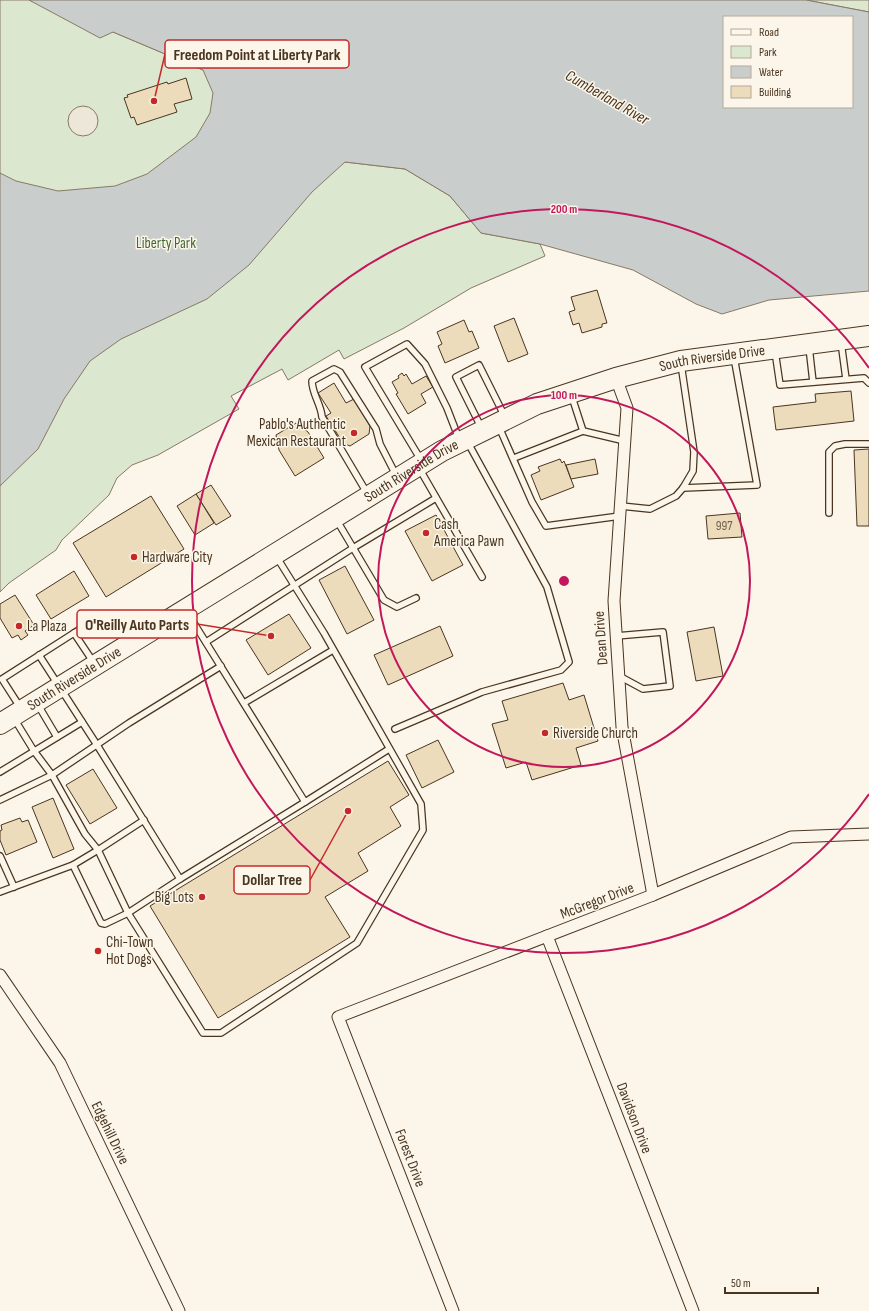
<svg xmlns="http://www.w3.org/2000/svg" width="869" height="1311" font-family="'Sofia Sans Condensed',sans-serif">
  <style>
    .green { fill: #dce7d0; stroke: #887966 }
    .parking { fill: #ede7d9; stroke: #887966 }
    .water { fill: #c9cecd; stroke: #887966; fill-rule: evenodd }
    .building { fill: #ecdcbc; stroke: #4a3520 }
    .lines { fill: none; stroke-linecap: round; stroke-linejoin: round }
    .lane-casing { stroke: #4a3520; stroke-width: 8 }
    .street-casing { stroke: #4a3520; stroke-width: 13 }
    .highway-casing { stroke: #4a3520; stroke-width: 22 }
    .lane { stroke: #fbf6e9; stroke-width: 5.5 }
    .street { stroke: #fbf6e9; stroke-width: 11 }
    .highway { stroke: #fbf6e9; stroke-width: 20 }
    .ring { fill: none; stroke: #c2185b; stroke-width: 2 }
    .poi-dot { fill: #c62828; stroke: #fbf6e9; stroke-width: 1.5 }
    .labels { text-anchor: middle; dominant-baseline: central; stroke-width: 3; stroke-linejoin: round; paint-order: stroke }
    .number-label { font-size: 13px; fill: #725f47 }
    .park-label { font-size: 15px; fill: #436837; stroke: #fbf6e9 }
    .street-label { font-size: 15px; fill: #4a3520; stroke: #fbf6e9 }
    .poi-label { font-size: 15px; fill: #4a3520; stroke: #fbf6e9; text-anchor: start }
    .water-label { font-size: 16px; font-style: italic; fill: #4a3520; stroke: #fbf6e9 }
    .centre { fill: #c2185b; stroke: #fbf6e9; stroke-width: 2 }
    .ring-label { font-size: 12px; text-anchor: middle; font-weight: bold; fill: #c2185b; stroke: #fbf6e9; stroke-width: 3; stroke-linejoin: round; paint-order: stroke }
    .leader { fill: none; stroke: #c62828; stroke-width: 1.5 }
    .callout-dot { fill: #c62828; stroke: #fbf6e9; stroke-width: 1.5 }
    .callout { fill: #fbf6e9; stroke: #c62828; stroke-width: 1.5 }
    .callout-label { font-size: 16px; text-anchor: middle; font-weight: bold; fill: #4a3520 }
  </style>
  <rect width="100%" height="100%" fill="#fbf6e9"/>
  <g class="green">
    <polygon points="0,0 29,0 113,32 203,70 345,162 405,169 450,196 481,233 540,244 545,256 471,288 404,328 344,359 339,350 288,380 282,369 231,396 239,409 158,455 132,465 117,478 109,495 62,540 56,550 9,583 0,592"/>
    <polygon points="806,0 869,0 869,12"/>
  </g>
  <circle class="parking" cx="83" cy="121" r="15"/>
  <path class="water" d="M29 0H806L869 12V291L769 300 722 314 696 304 633 270 540 244 481 233 450 196 405 169 345 162 312 192 249 265 207 299 121 339 90 361 64 399 38 449 0 486V173L16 181 58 191 115 186 147 174 196 137 210 113 213 93 203 70 113 32 100 38ZM724 17H852V107H724Z"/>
  <g class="building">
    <polygon points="186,78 192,99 174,104 177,112 137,125 134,117 131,118 124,98 128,97 127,95 167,82 168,84"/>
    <polygon points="597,290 607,323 602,324 602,327 582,333 579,323 573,325 569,312 575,310 571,297"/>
    <polygon points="514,318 528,354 508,362 494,326"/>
    <polygon points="464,320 469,332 472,331 479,348 445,363 438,346 442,344 437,332"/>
    <polygon points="402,373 404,376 406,374 412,384 426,376 433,387 421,394 426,403 408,414 396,394 398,393 392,382 399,378 398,376"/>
    <polygon points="334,383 346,403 354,399 370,426 369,434 350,446 343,443 326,416 331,413 318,393"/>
    <polygon points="851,391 854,421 776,430 773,407 816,402 815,394"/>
    <polygon points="296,423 308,432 324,458 295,476 279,450 276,435"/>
    <polygon points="869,449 869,526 857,526 854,450"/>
    <polygon points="560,459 562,463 564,461 574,487 541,500 531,475 540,471 538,467"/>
    <polygon points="595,459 598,474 571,479 566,465"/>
    <polygon points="211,485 231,516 216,525 196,494"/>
    <polygon points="196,494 214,523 195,535 177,506"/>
    <polygon points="151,496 184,549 106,597 73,543"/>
    <polygon points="740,513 742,537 708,539 706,516"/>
    <polygon points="436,515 463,565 432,581 405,531"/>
    <polygon points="345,566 374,620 347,634 319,580"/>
    <polygon points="74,571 89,596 51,619 36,595"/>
    <polygon points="15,595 34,625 25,631 28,635 21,640 18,635 12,638 0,618 0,604"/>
    <polygon points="289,614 311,648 268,675 246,640"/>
    <polygon points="440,626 453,656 388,685 374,655"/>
    <polygon points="714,627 723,676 696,681 687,632"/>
    <polygon points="563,683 569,700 584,695 598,741 576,748 581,765 532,780 526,762 506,768 492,724 508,720 502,701"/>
    <polygon points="438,740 454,772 422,788 406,755"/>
    <polygon points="388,761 409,795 390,807 401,826 358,853 368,871 325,897 350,937 218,1018 150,906"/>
    <polygon points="93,769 117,808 90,824 66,785"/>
    <polygon points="53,798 74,849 53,858 32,807"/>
    <polygon points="20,818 22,822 28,820 37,842 6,855 0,840 0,831 2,830 1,825"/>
  </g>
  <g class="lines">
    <defs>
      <g id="lane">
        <polyline points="841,342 846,379"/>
        <polyline points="809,347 813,382"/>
        <polyline points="775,351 780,385 864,378 869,383"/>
        <polyline points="572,397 583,431"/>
        <polyline points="481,427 456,377 479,365 505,417"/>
        <polyline points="499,427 532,502 546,526 620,516"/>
        <polyline points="514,458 583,431 625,441"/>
        <polyline points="421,460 365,367 407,344 425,364 447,408 459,439"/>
        <polyline points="419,468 482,577"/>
        <polyline points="683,488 757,485 734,357"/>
        <path d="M367 493 322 417C321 404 312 394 312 381L334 369 340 372 376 429 380 444 396 475"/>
        <polyline points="621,506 650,509 676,496 683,488 693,471 694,452 681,364"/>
        <polyline points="829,513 829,452 835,446 845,444 869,444"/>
        <polyline points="336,519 384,600 397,607 416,598"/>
        <polyline points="74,633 98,618"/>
        <polyline points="616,636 663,632 670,686 643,689 619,676"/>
        <polyline points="206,642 353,548 436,498"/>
        <polyline points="39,655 97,745 180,879 305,802 187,612"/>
        <polyline points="244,703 333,650"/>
        <polyline points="38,705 57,737"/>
        <polyline points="20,707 2,679 74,633 94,663"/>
        <polyline points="15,720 34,751 52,775 85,834 98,850 128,913 180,879"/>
        <polyline points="395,729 482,692 561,670 569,662 547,587 467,441"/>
        <polyline points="0,772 82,722"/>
        <polyline points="0,800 52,775 129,723 221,666"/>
        <polyline points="305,802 389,749"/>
        <polyline points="0,856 14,887"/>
        <polyline points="73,865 98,850 144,820"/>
        <polyline points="0,892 73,865 101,923 105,924 128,913 203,1033 221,1033 357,943 423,830 421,804 324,633 276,556"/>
      </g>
      <g id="street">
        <polyline points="616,378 627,408 614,601 622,727 653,895"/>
        <polyline points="547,936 693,1311"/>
        <polyline points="0,975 60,1063 179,1311"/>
        <polyline points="453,1311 338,1017 653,895 791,837 869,834"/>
      </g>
      <g id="highway">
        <path id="s1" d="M0 724 442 451 537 404 616 378 681 361 869 336"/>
      </g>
    </defs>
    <use href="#lane" class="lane-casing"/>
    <use href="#street" class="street-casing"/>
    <use href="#highway" class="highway-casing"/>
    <use href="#lane" class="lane"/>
    <use href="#street" class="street"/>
    <use href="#highway" class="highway"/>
  </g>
  <g class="ring">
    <circle cx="564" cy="581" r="186"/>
    <path d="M869 794A372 372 0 1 1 869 368"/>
  </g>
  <g class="poi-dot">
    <circle cx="354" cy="433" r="4"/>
    <circle cx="426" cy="533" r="4"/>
    <circle cx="134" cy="557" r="4"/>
    <circle cx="19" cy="626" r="4"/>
    <circle cx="545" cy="733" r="4"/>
    <circle cx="202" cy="897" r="4"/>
    <circle cx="98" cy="951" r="4"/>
  </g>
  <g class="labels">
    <g class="number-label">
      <text x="724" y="526">997</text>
    </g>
    <g class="park-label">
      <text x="166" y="243">Liberty Park</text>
    </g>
    <g class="street-label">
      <text stroke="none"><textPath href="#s1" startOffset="807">South Riverside Drive</textPath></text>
      <text stroke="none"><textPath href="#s1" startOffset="483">South Riverside Drive</textPath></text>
      <text transform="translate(601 638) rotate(-94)">Dean Drive</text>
      <text stroke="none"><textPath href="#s1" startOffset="87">South Riverside Drive</textPath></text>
      <text transform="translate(597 901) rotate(-21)">McGregor Drive</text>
      <text transform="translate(634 1118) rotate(69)">Davidson Drive</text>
      <text transform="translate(110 1133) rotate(64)">Edgehill Drive</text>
      <text transform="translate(410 1158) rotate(69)">Forest Drive</text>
    </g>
    <g class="poi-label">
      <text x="346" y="424" text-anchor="end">Pablo's Authentic<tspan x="346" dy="17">Mexican Restaurant</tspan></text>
      <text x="434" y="524">Cash<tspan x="434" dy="17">America Pawn</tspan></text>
      <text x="142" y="557">Hardware City</text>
      <text x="27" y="626">La Plaza</text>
      <text x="553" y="733">Riverside Church</text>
      <text x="194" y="897" text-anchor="end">Big Lots</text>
      <text x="106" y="942">Chi-Town<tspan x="106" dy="17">Hot Dogs</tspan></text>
    </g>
    <g class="water-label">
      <text transform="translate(607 98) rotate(30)">Cumberland River</text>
    </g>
  </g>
  <circle cx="564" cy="581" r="6" class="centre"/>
  <g class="ring-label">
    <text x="564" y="213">200 m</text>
    <text x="564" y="399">100 m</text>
  </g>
  <path class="leader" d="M154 101L165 54M271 636L197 624M348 811L310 880"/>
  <g class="callout-dot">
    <circle cx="154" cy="101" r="4"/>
    <circle cx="271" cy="636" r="4"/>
    <circle cx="348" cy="811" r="4"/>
  </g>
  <g class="callout">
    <rect x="165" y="40" width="184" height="28" rx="4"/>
    <rect x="77" y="610" width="120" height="28" rx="4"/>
    <rect x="234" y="866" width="76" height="28" rx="4"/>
  </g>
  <g class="callout-label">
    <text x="257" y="60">Freedom Point at Liberty Park</text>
    <text x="137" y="630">O'Reilly Auto Parts</text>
    <text x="272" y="885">Dollar Tree</text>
  </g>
  <rect x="723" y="16" width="130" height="92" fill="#fbf6e9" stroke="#b4a999"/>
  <rect x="731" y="29" width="20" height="6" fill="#fbf6e9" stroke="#b4a999"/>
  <text x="759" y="36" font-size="12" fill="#4a3520">Road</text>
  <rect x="731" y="46" width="20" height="12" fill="#dce7d0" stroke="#b4a999"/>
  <text x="759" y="56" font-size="12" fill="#4a3520">Park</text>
  <rect x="731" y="66" width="20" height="12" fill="#c9cecd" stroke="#b4a999"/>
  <text x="759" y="76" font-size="12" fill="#4a3520">Water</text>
  <rect x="731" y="86" width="20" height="12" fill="#ecdcbc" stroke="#b4a999"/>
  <text x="759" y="96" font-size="12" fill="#4a3520">Building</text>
  <path d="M725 1287v6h93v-6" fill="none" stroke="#4a3520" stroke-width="2"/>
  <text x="731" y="1287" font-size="12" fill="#4a3520" stroke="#fbf6e9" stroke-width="3" paint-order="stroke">50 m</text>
</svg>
